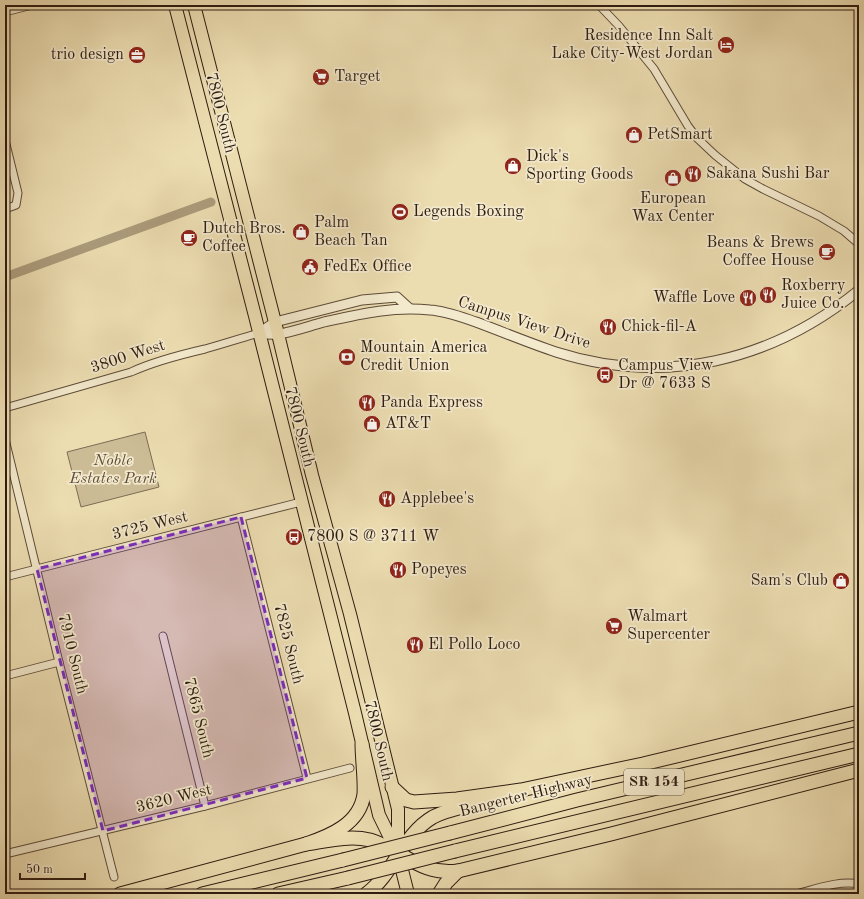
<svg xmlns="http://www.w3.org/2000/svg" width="864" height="899" font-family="'Old Standard TT',serif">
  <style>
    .green { fill: #ccbc96; stroke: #7d6c54 }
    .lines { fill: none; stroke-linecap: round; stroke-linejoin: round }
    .canal { stroke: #ab9b7b; stroke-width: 9 }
    .minor-casing { stroke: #5e4c39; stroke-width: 9 }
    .tertiary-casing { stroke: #5e4c39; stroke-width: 11 }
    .primary-casing { stroke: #2e1c11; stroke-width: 14 }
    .motorway-casing { stroke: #2e1c11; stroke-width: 15 }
    .minor { stroke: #f3e9cc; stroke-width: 7 }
    .tertiary { stroke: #f3e9cc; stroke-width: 9 }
    .primary { stroke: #ecddb1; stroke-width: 12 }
    .motorway { stroke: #ecddb1; stroke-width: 13 }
    .motorway-bridge-casing { stroke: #2e1c11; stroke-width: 15; stroke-linecap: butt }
    .motorway-bridge { stroke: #ecddb1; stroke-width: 13 }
    .marked { fill: #7b2cbf; fill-opacity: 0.2; stroke: #7b2cbf; stroke-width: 3; stroke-dasharray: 8 5; stroke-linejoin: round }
    .labels { text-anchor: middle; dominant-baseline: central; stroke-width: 3.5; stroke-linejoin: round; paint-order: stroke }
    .shield { fill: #f3e9cc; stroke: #695a49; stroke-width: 1 }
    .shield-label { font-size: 15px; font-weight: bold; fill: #2e1c11 }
    .poi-label { font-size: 16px; fill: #2e1c11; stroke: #f3e9cc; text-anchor: start }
    .street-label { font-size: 16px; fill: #2e1c11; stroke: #f3e9cc }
    .park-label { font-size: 16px; font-style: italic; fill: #5d4c39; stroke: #f3e9cc }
  </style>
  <rect width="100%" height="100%" fill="#ecddb1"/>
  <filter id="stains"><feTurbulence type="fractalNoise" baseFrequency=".005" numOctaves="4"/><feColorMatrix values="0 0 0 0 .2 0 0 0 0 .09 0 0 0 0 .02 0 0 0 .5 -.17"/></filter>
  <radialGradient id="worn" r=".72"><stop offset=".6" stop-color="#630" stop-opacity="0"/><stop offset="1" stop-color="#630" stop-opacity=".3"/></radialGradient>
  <polygon class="green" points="145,432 159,487 81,507 67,452"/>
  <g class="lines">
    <polyline class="canal" points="5,277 211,202"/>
    <defs>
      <g id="minor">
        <polyline points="599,5 619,26 654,69 688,126 697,138 715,155 745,179 763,189 819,216 844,231 859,244"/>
        <polyline points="5,12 32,5"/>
        <polyline points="5,140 18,193 16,205 5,209"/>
        <path d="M5 408 131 372C155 361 179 355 205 349 223 344 241 338 259 333"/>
        <polyline points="5,439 59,662 114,877"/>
        <polyline points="241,517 307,778"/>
        <polyline points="5,577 301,502"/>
        <polyline points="163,636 205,806"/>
        <polyline points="5,676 59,662"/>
        <polyline points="5,854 205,806 350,768"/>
        <path d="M796 894C816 889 839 880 859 884"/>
      </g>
      <g id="tertiary">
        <path d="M259 333C265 334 272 335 278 334 293 332 309 326 324 322 360 314 394 306 430 310 446 311 461 317 476 322 503 332 529 343 556 352 665 387 772 361 859 290"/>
        <polyline points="259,333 275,322 362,300 397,297 409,308"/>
      </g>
      <g id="primary">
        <polyline points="175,5 255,316 355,713 379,815 398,854 408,894"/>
        <polyline points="194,5 278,334 312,475 350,614 398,809 398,850"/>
      </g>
      <g id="motorway">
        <polyline points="392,787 406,800 414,802 457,799 521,790 643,764 859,712"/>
        <polyline points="450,833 577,800 859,733"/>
        <path d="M306 844C326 841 349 835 370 840 403 850 420 876 458 871L611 834 859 770"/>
        <polyline points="455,851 859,754"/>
        <path d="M120 894 306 844C330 836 360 824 364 794 365 780 362 758 362 744"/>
        <polyline points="202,894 343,860"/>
        <polyline points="278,894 348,878"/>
        <path d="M366 894C394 874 402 835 433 817 448 809 466 807 483 802"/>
        <polyline points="439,894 446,883 458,871"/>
      </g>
    </defs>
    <use href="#minor" class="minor-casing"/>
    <use href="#tertiary" class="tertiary-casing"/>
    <use href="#primary" class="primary-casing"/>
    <use href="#motorway" class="motorway-casing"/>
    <use href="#minor" class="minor"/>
    <use href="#tertiary" class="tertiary"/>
    <use href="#primary" class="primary"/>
    <use href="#motorway" class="motorway"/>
    <defs>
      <g id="motorway-bridge">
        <polyline points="343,860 450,833"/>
        <polyline points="348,878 455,851"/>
      </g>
    </defs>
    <use href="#motorway-bridge" class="motorway-bridge-casing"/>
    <use href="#motorway-bridge" class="motorway-bridge"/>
  </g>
  <path class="marked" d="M241 517 307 778 103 831 37 569Z"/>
  <defs>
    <symbol id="hotel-disc" viewBox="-11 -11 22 22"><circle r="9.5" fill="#8f2418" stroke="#f3e9cc"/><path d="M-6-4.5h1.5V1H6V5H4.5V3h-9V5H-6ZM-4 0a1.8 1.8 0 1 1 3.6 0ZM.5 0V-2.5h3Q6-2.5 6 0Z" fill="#fff"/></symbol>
    <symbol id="office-disc" viewBox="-11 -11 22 22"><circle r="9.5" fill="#8f2418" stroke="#f3e9cc"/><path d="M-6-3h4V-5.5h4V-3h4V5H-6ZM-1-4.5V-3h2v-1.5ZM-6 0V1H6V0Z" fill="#fff"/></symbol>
    <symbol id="supermarket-disc" viewBox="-11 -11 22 22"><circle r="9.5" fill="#8f2418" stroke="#f3e9cc"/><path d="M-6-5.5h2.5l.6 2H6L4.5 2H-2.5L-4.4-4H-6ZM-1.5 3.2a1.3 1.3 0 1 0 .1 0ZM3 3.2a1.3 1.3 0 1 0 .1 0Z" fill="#fff"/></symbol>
    <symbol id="shop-disc" viewBox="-11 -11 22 22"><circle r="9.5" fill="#8f2418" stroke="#f3e9cc"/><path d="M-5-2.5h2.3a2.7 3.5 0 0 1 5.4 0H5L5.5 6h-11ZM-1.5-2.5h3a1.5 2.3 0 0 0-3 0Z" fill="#fff"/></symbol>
    <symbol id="restaurant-disc" viewBox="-11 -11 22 22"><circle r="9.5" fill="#8f2418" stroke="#f3e9cc"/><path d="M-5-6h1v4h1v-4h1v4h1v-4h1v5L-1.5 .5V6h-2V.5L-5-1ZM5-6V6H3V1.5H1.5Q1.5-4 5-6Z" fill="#fff"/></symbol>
    <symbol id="stadium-disc" viewBox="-11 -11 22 22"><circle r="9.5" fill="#8f2418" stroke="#f3e9cc"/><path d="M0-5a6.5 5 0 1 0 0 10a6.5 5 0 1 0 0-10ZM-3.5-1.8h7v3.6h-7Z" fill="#fff"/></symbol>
    <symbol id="cafe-disc" viewBox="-11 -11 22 22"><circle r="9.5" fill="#8f2418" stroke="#f3e9cc"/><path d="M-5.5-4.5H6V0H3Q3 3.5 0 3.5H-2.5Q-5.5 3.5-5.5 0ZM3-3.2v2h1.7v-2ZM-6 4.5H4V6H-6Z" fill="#fff"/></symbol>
    <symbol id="civic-disc" viewBox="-11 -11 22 22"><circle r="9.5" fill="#8f2418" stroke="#f3e9cc"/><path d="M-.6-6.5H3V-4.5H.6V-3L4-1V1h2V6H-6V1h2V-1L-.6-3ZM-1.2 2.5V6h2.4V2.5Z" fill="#fff"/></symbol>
    <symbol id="bank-disc" viewBox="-11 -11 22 22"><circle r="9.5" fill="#8f2418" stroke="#f3e9cc"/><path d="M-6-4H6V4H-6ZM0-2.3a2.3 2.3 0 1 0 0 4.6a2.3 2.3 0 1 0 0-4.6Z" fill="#fff"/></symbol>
    <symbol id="bus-disc" viewBox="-11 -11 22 22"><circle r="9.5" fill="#8f2418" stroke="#f3e9cc"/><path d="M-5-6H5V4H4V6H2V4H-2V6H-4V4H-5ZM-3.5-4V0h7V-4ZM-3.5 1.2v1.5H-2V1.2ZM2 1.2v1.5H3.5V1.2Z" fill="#fff"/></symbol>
  </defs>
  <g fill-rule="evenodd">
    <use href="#hotel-disc" x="716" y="35" width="20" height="20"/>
    <use href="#office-disc" x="127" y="45" width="20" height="20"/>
    <use href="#supermarket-disc" x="311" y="67" width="20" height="20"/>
    <use href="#shop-disc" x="624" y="125" width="20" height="20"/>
    <use href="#shop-disc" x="503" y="156" width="20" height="20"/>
    <use href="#restaurant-disc" x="683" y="164" width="20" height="20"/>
    <use href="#shop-disc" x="663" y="168" width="20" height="20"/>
    <use href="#stadium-disc" x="390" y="202" width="20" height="20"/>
    <use href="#shop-disc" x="291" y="222" width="20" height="20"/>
    <use href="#cafe-disc" x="179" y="228" width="20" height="20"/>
    <use href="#cafe-disc" x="817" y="242" width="20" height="20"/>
    <use href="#civic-disc" x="300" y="257" width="20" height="20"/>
    <use href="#restaurant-disc" x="758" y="285" width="20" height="20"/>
    <use href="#restaurant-disc" x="738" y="288" width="20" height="20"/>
    <use href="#restaurant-disc" x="598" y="317" width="20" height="20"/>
    <use href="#bank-disc" x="337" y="347" width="20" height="20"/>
    <use href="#bus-disc" x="595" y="365" width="20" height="20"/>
    <use href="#restaurant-disc" x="357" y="393" width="20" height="20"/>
    <use href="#shop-disc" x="362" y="414" width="20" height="20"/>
    <use href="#restaurant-disc" x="377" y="489" width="20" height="20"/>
    <use href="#bus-disc" x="284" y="527" width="20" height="20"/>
    <use href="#restaurant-disc" x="388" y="560" width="20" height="20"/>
    <use href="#shop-disc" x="831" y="571" width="20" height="20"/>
    <use href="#supermarket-disc" x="604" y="616" width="20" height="20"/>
    <use href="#restaurant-disc" x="405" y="635" width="20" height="20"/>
  </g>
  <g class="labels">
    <rect class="shield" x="624" y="769" width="60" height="26" rx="3"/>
    <g class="shield-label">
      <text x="654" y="782">SR 154</text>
    </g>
    <g class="poi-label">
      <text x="713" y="36" text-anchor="end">Residence Inn Salt<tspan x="713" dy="18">Lake City-West Jordan</tspan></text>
      <text x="124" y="55" text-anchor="end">trio design</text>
      <text x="334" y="77">Target</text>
      <text x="647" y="135">PetSmart</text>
      <text x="526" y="157">Dick's<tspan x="526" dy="18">Sporting Goods</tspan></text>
      <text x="706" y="174">Sakana Sushi Bar</text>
      <text x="673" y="199" text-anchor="middle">European<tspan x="673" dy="18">Wax Center</tspan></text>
      <text x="413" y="212">Legends Boxing</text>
      <text x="314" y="223">Palm<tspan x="314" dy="18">Beach Tan</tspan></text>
      <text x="202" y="229">Dutch Bros.<tspan x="202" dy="18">Coffee</tspan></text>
      <text x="814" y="243" text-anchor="end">Beans &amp; Brews<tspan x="814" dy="18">Coffee House</tspan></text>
      <text x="323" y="267">FedEx Office</text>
      <text x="781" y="286">Roxberry<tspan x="781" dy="18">Juice Co.</tspan></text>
      <text x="735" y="298" text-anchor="end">Waffle Love</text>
      <text x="621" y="327">Chick-fil-A</text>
      <text x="360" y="348">Mountain America<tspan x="360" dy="18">Credit Union</tspan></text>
      <text x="618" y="366">Campus View<tspan x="618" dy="18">Dr @ 7633 S</tspan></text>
      <text x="380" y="403">Panda Express</text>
      <text x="385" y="424">AT&amp;T</text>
      <text x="400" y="499">Applebee's</text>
      <text x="307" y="537">7800 S @ 3711 W</text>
      <text x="411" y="570">Popeyes</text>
      <text x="828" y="581" text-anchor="end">Sam's Club</text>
      <text x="627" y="617">Walmart<tspan x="627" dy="18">Supercenter</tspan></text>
      <text x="428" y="645">El Pollo Loco</text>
    </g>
    <g class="street-label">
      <text transform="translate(220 113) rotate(76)">7800 South</text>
      <text transform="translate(524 323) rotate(18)">Campus View Drive</text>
      <text transform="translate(128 357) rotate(-18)">3800 West</text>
      <text transform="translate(299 427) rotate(76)">7800 South</text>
      <text transform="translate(150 526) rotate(-14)">3725 West</text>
      <text transform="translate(288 644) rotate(76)">7825 South</text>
      <text transform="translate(72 654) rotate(76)">7910 South</text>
      <text transform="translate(198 718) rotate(76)">7865 South</text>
      <text transform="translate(378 741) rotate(77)">7800 South</text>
      <text transform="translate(526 796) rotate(-14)">Bangerter Highway</text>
      <text transform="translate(174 799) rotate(-14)">3620 West</text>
    </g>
    <g class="park-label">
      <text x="113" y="461">Noble<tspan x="113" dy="18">Estates Park</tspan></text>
    </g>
  </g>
  <rect width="864" height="899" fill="none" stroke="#ecddb1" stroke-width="20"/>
  <rect x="6" y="6" width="852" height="887" fill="none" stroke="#2e1c11" stroke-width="2"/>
  <rect x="10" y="10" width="844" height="879" fill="none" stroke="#2e1c11"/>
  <path d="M20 873v6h65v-6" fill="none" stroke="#2e1c11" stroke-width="2"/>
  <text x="26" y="873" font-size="12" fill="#2e1c11" stroke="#f3e9cc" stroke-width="3" paint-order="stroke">50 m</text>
  <rect width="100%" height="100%" filter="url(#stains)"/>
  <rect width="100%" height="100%" fill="url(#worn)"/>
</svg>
